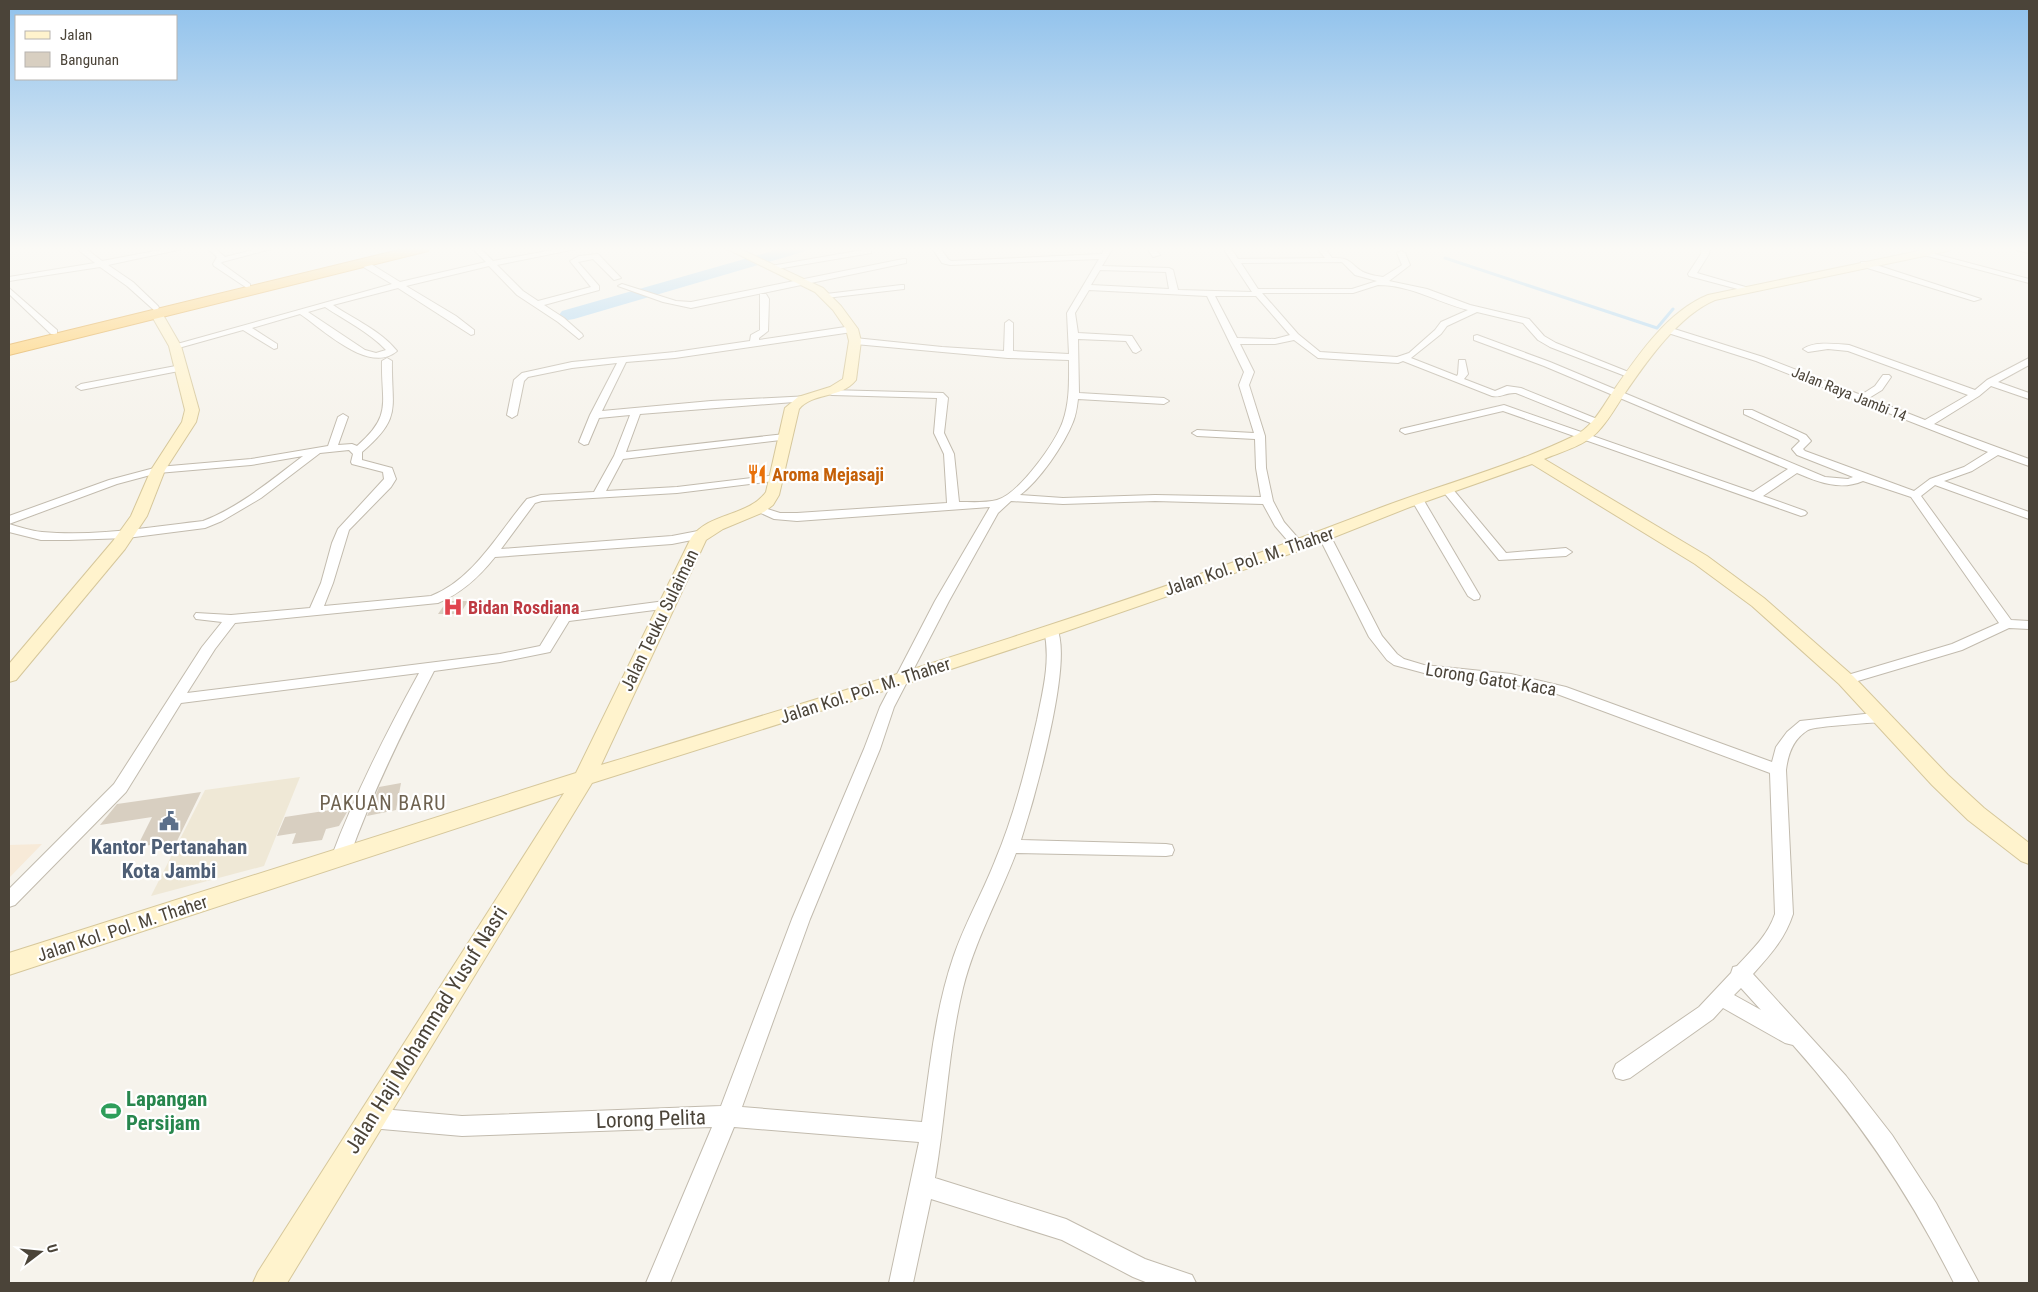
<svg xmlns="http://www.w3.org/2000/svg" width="2038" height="1292" font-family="'Roboto Condensed',sans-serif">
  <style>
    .commercial { fill: #f7ead8 }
    .education { fill: #efe8d6 }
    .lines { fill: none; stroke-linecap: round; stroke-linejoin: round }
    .stream { stroke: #a9d4f2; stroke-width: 3 }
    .river { fill: #a9d4f2; fill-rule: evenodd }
    .building { fill: #d8cfc1 }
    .street-casing { stroke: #c2bbae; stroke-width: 2 }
    .secondary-casing { stroke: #d6c79b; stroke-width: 2 }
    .highway-casing { stroke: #e0a43c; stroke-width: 2 }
    .street { fill: #fff; fill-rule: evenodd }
    .secondary { fill: #fff3cd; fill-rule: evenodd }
    .highway { fill: #ffcf6e; fill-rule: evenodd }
    .labels { text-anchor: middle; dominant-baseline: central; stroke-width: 4.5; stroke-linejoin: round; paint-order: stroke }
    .far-street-label { font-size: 15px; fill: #4b4439; stroke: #fff }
    .food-label { font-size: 18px; font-weight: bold; fill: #c56008; stroke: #fff; text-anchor: start }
    .street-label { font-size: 18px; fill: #4b4439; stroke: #fff }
    .health-label { font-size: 18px; font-weight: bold; fill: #be3a42; stroke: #fff; text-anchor: start }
    .quarter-label { font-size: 20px; letter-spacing: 1px; fill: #6e6250; stroke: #fff }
    .near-service-label { font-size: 21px; font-weight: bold; fill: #4e5e75; stroke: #fff }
    .near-street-label { font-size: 21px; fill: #4b4439; stroke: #fff }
    .near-leisure-label { font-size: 21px; font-weight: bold; fill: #27864d; stroke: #fff; text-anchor: start }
  </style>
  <rect width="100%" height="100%" fill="#f6f3ec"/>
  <polygon class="commercial" points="42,844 9,878 9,845"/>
  <polygon class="education" points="300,777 264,866 151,896 205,790"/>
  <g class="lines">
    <polyline class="stream" points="1445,258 1657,328 1673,309"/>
    <polygon class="river" points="783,248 808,248 806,251 574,319 568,320 562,319 559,315 562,311"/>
  </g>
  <g class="building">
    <polygon points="447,601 468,601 460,614 438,614"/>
    <polygon points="401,783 396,810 367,816 379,787"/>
    <polygon points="201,792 177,841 137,847 152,817 100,825 117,804"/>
    <polygon points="350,807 339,826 326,829 322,840 292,844 296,833 277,836 285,817"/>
  </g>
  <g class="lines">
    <defs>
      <g id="street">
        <polygon points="76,248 85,248 102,261 171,248 187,248 108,265 133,282 158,306 159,308 155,311 127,286 100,267 9,281 9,277 95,263"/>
        <polygon points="207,248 215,248 225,257 261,248 275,248 222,262 221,263 250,284 250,288 247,288 214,266 213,264 217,257"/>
        <path d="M472 248H480L493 261 563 248H581L497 265 523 291 538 301 591 287 570 261 579 256 598 254 621 278 614 280 593 259 578 262 599 286V290L544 305 564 318 582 334 583 336 579 339 558 322 517 295 489 266 406 286 456 316 474 330V334L471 335 398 288 333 305C355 320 380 330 397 351 369 375 323 329 300 314L252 328 277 344V348L274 349 243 330 175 349 170 346 392 284 360 265V261H366L400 282 486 262ZM325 307C346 321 369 332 386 350L376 353 365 350 308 312Z"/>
        <path d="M932 248H940L948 259 951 261 1102 254 1105 248H1113L1102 266 1169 268 1173 270 1178 290 1252 292 1223 248H1231L1238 259 1325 258 1317 248H1325L1332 258C1350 258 1348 261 1360 270 1365 274 1376 276 1383 277L1402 265 1397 253 1401 251 1405 253 1410 265 1389 281 1427 289 1470 305 1529 319 1544 336 1556 343 1636 375 1634 377H1628L1550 347 1538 340 1523 323 1477 312 1447 326 1441 334 1411 358 1457 376 1458 374 1459 360H1465L1468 374 1464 379 1495 391 1507 386 1521 388 1602 421V425L1598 426 1516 393C1507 392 1500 398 1492 396L1403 361 1398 363 1318 358 1294 340 1275 344H1240L1254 372 1249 385 1265 436 1266 468 1273 501 1284 522 1304 545 1302 548H1294L1275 526 1263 504 1155 501 1063 504 1011 501 998 513 949 601 894 707 880 749 810 919 742 1107 922 1122C930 1067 935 1011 953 958 964 925 982 894 995 861 1014 816 1026 768 1037 720 1043 690 1051 660 1044 630L1046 627H1056C1075 658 1033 803 1021 840L1166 844 1172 845 1174 850 1172 855 1166 856 1016 853C999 898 975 940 963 988 948 1050 946 1115 935 1178L1066 1219 1145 1259 1192 1275 1196 1283H1148L1133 1277 1062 1240 931 1199 913 1283H889L919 1142 734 1127 670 1283H646L712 1127 462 1136 370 1128 362 1125 359 1118 362 1111 370 1108 462 1116 721 1106 792 919 864 749 880 707 935 601 990 507 797 521 774 519 752 509 758 506 780 513H797L947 503 944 454 934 433 937 398 832 395 829 394V390L943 393 948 398 944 433 954 454 959 502C971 502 986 503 997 500 1019 494 1056 442 1063 421 1070 401 1069 380 1069 360L1008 358 855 344 851 341 855 338 942 347 1004 351 1005 323 1009 320 1013 323V351L1069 354 1067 313 1099 259 950 265 942 263ZM1342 262 1355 275 1377 281 1352 289H1258L1241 263ZM1100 270 1166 272 1169 289 1091 285ZM1378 285C1410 285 1437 302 1468 310L1441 322 1435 330 1409 353 1397 357 1320 352 1298 334 1262 293H1353ZM1089 290 1207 296 1244 372 1239 385 1254 433 1197 430 1192 433 1197 436 1255 439 1256 468 1261 497 1155 495 1063 498 1020 495C1039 481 1064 445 1073 422 1076 415 1077 407 1078 399L1164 404 1169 401 1164 398 1079 393 1078 339 1126 341 1133 352 1136 353 1141 350 1132 336 1078 333 1075 313ZM1215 296H1256L1290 335 1275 339 1237 338Z"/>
        <polygon points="1147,248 1155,248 1160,255 1153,257"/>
        <polygon points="1702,248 1710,248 1709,254 1697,273 1749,288 1749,292 1689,276 1688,274 1701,254"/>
        <polygon points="2015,248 2029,249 2029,253 2016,250"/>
        <polygon points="868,249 871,249 871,253 771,270 767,268 771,266"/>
        <polygon points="1920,250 2029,279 2029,283 1920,254"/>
        <polygon points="903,259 906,259 906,263 691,308 663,302 618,286 622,284 676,301 691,302"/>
        <polygon points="1861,262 1867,262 1981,299 1974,301 1861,266"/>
        <polygon points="901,285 904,285 904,289 826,298 822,296 826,294"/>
        <polygon points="9,288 57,330 57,334 51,334 9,294"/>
        <path d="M760 294H766L769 299 768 331 759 338V340L852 326 856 329 852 332 675 358 626 362 602 411 711 401 810 396 812 398 807 401 640 414 626 452 785 434 789 435 790 437 789 439 623 459 606 491 677 487 777 475 783 478 781 480 677 493 542 501 535 503 501 549 672 536 703 530 709 534 707 537 672 544 495 557C479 577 462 593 438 603L235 623 215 649 187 693 500 654 540 646 559 615 665 601 670 602 672 605 670 608 569 621 550 652 500 662 434 671C402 732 372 793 349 858L346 863 340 865 334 863 331 858C355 794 386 733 419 673L181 703 126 792 15 905 9 907V889L114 784 202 647 222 622 196 619 194 616 196 613 231 615 310 608 321 583 332 543 338 529 384 479 383 472 352 464 351 462 353 454 349 450 320 453 261 498 222 521 205 528 127 538 69 540H41L9 532V524C20 527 31 531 42 532 95 537 150 527 203 521 240 507 271 480 303 456L251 465 158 473 117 484 9 524V516L109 480 158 467 251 459 328 446 338 417 343 414 348 417 338 445 352 444 357 446C393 415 381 403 382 361L387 358 392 361C391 408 403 417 362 452V460L392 468 396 479 391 487 349 530 333 583 324 606 431 596C474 579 498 533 527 499L541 495 594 492 614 456 630 415 599 418 588 444 584 445 579 442 590 415 617 363 572 368 528 377 524 381 517 415 512 418 507 415 514 380 522 373 572 362 675 352 750 341 751 335 760 330Z"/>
        <path d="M1668 327 1763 357 1861 395 1875 386 1883 375H1889L1891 377 1882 390 1869 398 1925 420 1968 395 1848 351 1828 349 1808 352 1803 349C1815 341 1835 344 1849 345L1975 390 1987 380 2029 358V365L1998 382 2029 393V399L1991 386 1979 396 1934 424 2029 459V466L1998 455 1972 471 1944 481 2029 512V519L1935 485 1921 496 2011 620 2029 621V629L2009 628 1962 650 1851 683H1841L1839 680 1841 677 1952 644 1999 623 1911 497 1863 481C1840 491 1818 482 1797 473L1763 496 1805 511 1807 513 1805 515 1801 516 1503 411 1405 434 1400 431 1401 429 1504 405 1753 492 1788 469 1544 366 1474 340V336L1477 335 1550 362 1825 477 1848 479 1853 477 1797 455 1792 449 1800 441 1798 439 1744 414V410H1752L1806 435 1811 441 1803 449 1805 451 1914 491 1930 479 1964 467 1988 452 1756 361 1665 332 1664 330Z"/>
        <polygon points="181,365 186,368 184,370 81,390 76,387 81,384"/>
        <polygon points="1447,486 1451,487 1506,553 1566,548 1572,552 1566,556 1499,560 1441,489"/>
        <polygon points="1417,496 1423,499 1480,596 1479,599 1474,600 1468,596 1411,499"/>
        <path d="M1324 531 1330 535 1382 636 1397 654 1404 659 1424 665 1511 674 1566 687 1772 762 1776 747 1787 732 1800 721 1883 712 1888 713 1890 717 1888 721 1883 722C1870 723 1816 726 1808 730 1793 739 1788 754 1786 770L1793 914C1785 939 1770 955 1753 974L1846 1076 1892 1135 1936 1203 1979 1283H1954C1910 1195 1859 1119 1793 1045L1785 1043 1723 1008 1713 1019 1630 1078 1623 1080 1616 1078 1613 1071 1616 1064 1699 1007 1731 973 1733 967 1737 966C1752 950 1768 935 1775 914L1770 773 1557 694 1511 684 1424 673 1394 665 1387 660 1369 637 1318 535ZM1741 988 1761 1010 1734 995Z"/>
      </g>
      <g id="secondary">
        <path d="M725 248H738L823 288 841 306 858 329 861 341 856 380C841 399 813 392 799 409L779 495 773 505 764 512 723 529 706 540 601 765C860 686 1120 608 1372 511 1439 485 1510 467 1574 436 1593 427 1603 406 1614 390 1638 355 1668 311 1708 295L1933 248H1953L1948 251 1715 300C1679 315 1647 361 1625 393 1617 405 1610 418 1601 428 1588 445 1563 451 1544 459L1707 556 1764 598 1853 676 1948 775 1984 808 2029 843V864L2021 861 1968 820 1932 785 1839 684 1752 606 1695 564 1532 464 1410 507 1304 549 1058 634 893 688 592 783 287 1283H253L258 1272 564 793 9 975V953L576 773 691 538C709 512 748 517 766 492L785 408 798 397 830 387 843 379 849 341 846 329 833 310 815 292Z"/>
        <polygon points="156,310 162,313 181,346 199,410 196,422 165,470 147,516 125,549 16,680 9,682 9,664 113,541 131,516 151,470 182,422 185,410 169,346 150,313"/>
      </g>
      <polygon id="highway" points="407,248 429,248 428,251 9,355 9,345"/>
    </defs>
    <use href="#street" class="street-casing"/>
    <use href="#secondary" class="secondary-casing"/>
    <use href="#highway" class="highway-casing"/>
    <use href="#street" class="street"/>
    <use href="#secondary" class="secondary"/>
    <use href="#highway" class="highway"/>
  </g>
  <linearGradient id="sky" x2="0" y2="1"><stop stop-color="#8fc1ec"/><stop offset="0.58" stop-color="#fbfaf6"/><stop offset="1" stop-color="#fbfaf6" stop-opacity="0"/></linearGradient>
  <rect width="2038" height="429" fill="url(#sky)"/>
  <defs>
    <symbol id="restaurant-bare" viewBox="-9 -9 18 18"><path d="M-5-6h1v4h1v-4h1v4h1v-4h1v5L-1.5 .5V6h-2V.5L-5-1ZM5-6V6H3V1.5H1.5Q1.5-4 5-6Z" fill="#e8710a" stroke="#fff" stroke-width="2.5" paint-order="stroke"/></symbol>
    <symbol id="hospital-bare" viewBox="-9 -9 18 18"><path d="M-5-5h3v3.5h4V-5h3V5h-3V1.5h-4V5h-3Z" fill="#e0444e" stroke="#fff" stroke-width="2.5" paint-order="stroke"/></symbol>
    <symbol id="civic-bare" viewBox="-9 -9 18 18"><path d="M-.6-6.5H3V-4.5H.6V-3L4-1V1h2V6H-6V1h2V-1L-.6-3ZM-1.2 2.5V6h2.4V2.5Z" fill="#5c6f8a" stroke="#fff" stroke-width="2.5" paint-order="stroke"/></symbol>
    <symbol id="stadium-bare" viewBox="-9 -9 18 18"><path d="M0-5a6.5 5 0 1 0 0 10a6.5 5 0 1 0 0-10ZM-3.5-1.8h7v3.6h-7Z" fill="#2e9e5b" stroke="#fff" stroke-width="2.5" paint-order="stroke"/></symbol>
  </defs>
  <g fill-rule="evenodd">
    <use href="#restaurant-bare" x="743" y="460" width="28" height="28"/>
    <use href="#hospital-bare" x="439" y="593" width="28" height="28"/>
    <use href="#civic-bare" x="155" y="807" width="28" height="28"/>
    <use href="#stadium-bare" x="97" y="1097" width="28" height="28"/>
  </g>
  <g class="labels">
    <g class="far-street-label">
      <text transform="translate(1849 394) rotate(22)">Jalan Raya Jambi 14</text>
    </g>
    <g class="food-label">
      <text x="772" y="474">Aroma Mejasaji</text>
    </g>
    <g class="street-label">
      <text transform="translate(1249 561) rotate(-19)">Jalan Kol. Pol. M. Thaher</text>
      <text transform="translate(659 620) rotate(-64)">Jalan Teuku Sulaiman</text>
      <text transform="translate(1491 679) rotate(9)">Lorong Gatot Kaca</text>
      <text transform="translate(865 690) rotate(-18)">Jalan Kol. Pol. M. Thaher</text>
      <text transform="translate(122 928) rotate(-18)">Jalan Kol. Pol. M. Thaher</text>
    </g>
    <g class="health-label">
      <text x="468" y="607">Bidan Rosdiana</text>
    </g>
    <g class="quarter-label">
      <text x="383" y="803">PAKUAN BARU</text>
    </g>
    <g class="near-service-label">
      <text x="169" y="847">Kantor Pertanahan<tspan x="169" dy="24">Kota Jambi</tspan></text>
    </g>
    <g class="near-street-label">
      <text transform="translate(426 1030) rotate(-58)">Jalan Haji Mohammad Yusuf Nasri</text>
      <text transform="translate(651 1119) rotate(-2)">Lorong Pelita</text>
    </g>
    <g class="near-leisure-label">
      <text x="126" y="1099">Lapangan<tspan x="126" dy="24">Persijam</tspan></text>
    </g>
  </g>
  <rect width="2038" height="1292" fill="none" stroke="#4b4439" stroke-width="20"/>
  <rect x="15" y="15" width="162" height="65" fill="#ffffff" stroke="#b7b4b0"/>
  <rect x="25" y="31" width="25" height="8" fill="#fff3cd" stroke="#b7b4b0"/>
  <text x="60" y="40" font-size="15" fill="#4b4439">Jalan</text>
  <rect x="25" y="52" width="25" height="15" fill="#d8cfc1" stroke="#b7b4b0"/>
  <text x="60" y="65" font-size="15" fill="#4b4439">Bangunan</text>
  <g transform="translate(40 1252) rotate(74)" stroke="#ffffff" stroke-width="4" paint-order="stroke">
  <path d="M0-4L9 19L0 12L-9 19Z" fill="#4b4439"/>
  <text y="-8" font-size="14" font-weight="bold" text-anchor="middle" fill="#4b4439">U</text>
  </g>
</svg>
